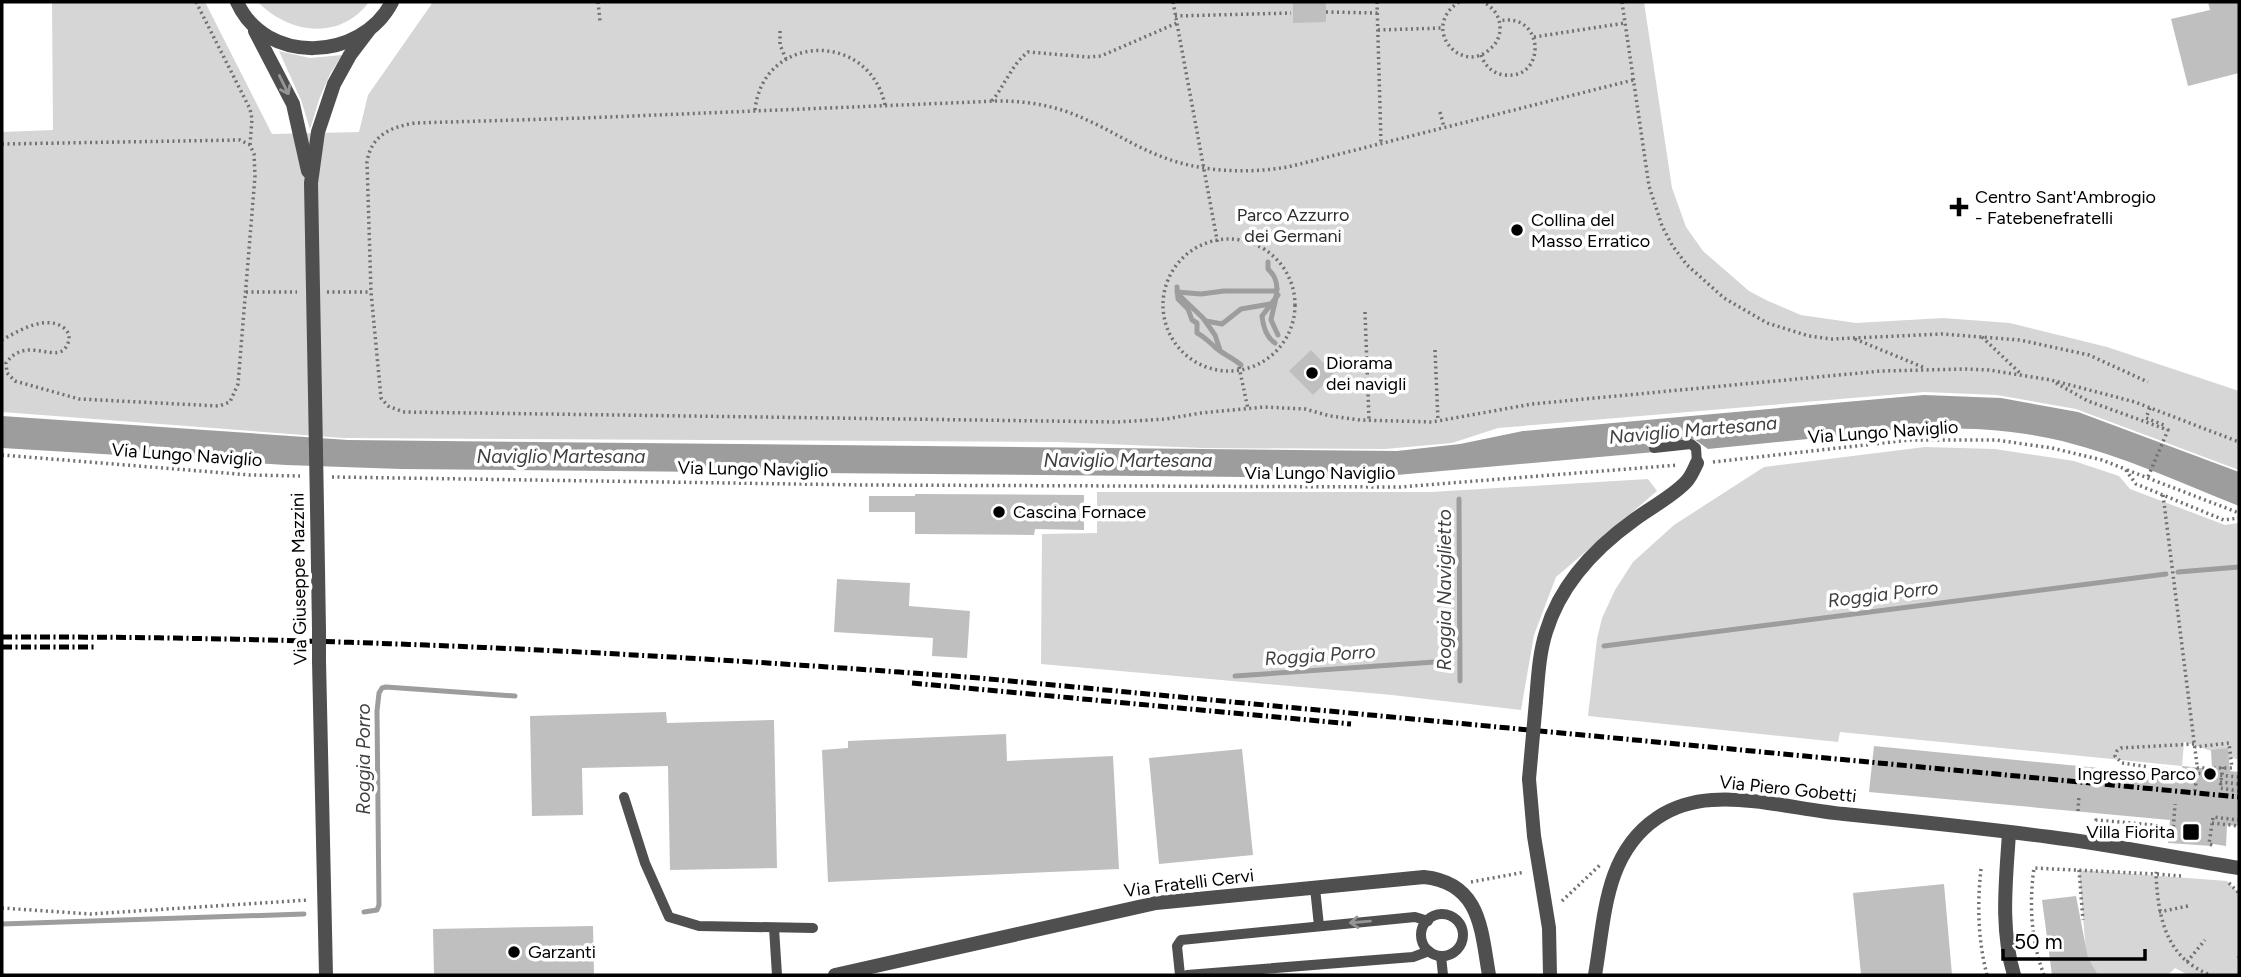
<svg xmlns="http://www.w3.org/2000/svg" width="2241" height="977" font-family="Figtree,sans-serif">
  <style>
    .green { fill: #d6d6d6 }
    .water { fill: #9d9d9d }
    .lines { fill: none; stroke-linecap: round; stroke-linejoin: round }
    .stream { stroke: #9d9d9d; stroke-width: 5 }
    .building { fill: #bfbfbf }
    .path { stroke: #717171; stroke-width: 3.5; stroke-dasharray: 2 3.5; stroke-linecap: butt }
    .service { stroke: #4f4f4f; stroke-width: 10 }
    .minor { stroke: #4f4f4f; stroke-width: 14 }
    .tertiary { stroke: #4f4f4f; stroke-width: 14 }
    .rail { stroke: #000; stroke-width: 5; stroke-dasharray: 10 3.5 2 3.5; stroke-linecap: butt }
    .minor-bridge { stroke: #4f4f4f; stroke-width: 14 }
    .tertiary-bridge { stroke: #4f4f4f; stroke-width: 14 }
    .oneway { stroke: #959595 }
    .poi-dot { fill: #000; stroke: #fff; stroke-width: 2.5 }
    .labels { text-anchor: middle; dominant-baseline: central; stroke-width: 7; stroke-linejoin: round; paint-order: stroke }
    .poi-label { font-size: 18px; fill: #000; stroke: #fff; text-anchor: start }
    .park-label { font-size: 18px; fill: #2d2d2d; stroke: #fff }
    .street-label { font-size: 18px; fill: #000; stroke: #fff }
    .water-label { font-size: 19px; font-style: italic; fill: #3e3e3e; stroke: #fff }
  </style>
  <rect width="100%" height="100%" fill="#fff"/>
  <g class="green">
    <polygon points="52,2 205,2 272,134 359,132 368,95 433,2 1644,2 1672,188 1686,227 1703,251 1749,291 1768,301 1801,315 1856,323 1943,318 2010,323 2107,347 2239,391 2239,470 2076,409 1997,395 1924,392 1498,428 1452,443 1385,449 1202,448 1058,442 343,438 2,412 2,132 53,130"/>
    <path d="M258 2H369C340 41 289 34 258 2Z"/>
    <polygon points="279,51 310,58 342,55 330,74 320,97 310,129 301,100"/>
    <polygon points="1925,447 1995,449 2074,461 2119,476 2130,489 2225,525 2239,523 2239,760 2184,742 2182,766 1840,732 1838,742 1588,716 1597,639 1602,618 1615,590 1633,562 1674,525 1764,467"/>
    <polygon points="1648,479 1657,491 1556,577 1534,635 1521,710 1392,695 1041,664 1042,534 1097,533 1097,492 1431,492"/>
    <polygon points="2079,870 2227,881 2239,893 2239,975 2188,975 2175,968 2168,975 2094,975 2087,963"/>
  </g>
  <path class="water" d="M1924 395 2001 398 2078 412 2239 472V506C2181 483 2123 456 2062 441 2012 429 1959 427 1907 429L1708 449 1694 439 1654 444 1655 452 1363 478 401 469 286 465 2 448V416L348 440 1397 451 1460 444 1523 431Z"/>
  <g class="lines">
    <g class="stream">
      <path d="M1268 262V269C1284 283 1274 302 1271 320L1278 335"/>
      <path d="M1177 287 1178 299 1188 309 1192 320 1197 323V333C1205 337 1209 342 1216 348 1223 354 1233 358 1241 365"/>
      <polyline points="1177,292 1201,294 1224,291 1275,291 1277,289"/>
      <polyline points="1179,295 1203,318 1215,335 1220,350"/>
      <polyline points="1206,321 1222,324 1241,309 1270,304"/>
      <path d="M1275 343C1266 337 1263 326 1262 316L1278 295"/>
      <polyline points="1459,499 1460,681"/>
      <polyline points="2178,572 2239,567"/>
      <polyline points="1604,646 2166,574"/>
      <polyline points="1235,676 1449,661"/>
      <polyline points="364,912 377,910 379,905 377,711 379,693 382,688 386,687 515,696"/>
      <polyline points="2,924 304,914"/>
    </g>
  </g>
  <g class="building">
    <polygon points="1326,2 1326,22 1293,23 1293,3"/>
    <polygon points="2208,2 2239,2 2239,73 2188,86 2171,19 2210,10"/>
    <polygon points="1311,350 1334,374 1313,395 1289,371"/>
    <polygon points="915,494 1084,495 1084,530 1035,529 1034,535 915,534 915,512 869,512 869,496 915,496"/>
    <polygon points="837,579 910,583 909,606 970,611 967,658 932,656 933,638 834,632"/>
    <polygon points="666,712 667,723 774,720 777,868 670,870 668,766 582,768 583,815 532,816 530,716"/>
    <polygon points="1006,734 1007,761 1113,756 1119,869 828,882 822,750 848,748 848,741"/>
    <polygon points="1874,746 2181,776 2182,766 2212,769 2211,750 2228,748 2230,771 2239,772 2239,826 2227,825 2226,846 2213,844 2212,846 2168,843 2170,820 1869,792"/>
    <polygon points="1242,749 1253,855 1159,864 1149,758"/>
    <polygon points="1944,884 1952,975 1861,975 1853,893"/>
    <polygon points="2076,896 2088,958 2098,975 2052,975 2042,900"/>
    <polygon points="593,926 594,975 434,975 433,929"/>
  </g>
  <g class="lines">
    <g class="path">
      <polyline points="196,2 250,109 252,119 250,145"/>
      <polyline points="598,2 600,21"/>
      <polyline points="1173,2 1218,245"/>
      <polyline points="1377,2 1381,143"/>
      <path d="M1459 2C1419 28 1462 77 1491 48 1497 43 1500 36 1500 28 1500 16 1493 7 1483 2"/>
      <polyline points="1622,2 1649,186 1662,226 1672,245 1687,265 1724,298 1767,323 1809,336 1832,339 1942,334 2020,340 2089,355 2148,382"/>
      <polyline points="1326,12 1378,13"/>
      <polyline points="1175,16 1291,13"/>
      <polyline points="1378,30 1442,28"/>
      <polyline points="780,31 780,45 786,59"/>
      <polyline points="1534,37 1625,23"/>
      <path d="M1481 55C1485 66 1493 74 1505 75 1547 80 1545 11 1499 21"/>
      <path d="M1633 80 1288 167C1246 174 1199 172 1160 156 1134 146 1112 131 1087 120 1058 106 1029 101 998 101L584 118 415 123C391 127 371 135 367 162L371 292 381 398 388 406 403 412 1117 422 1166 419 1201 413 1264 407 1305 409 1330 416 1360 420 1432 422 1532 404 1881 371 1965 369 1989 370 2051 380 2135 402 2239 442"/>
      <path d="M992 101C1005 85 1012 64 1028 52L1088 57 1101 56 1177 23"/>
      <path d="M755 110C763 33 869 30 885 105"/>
      <polyline points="1440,112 1444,127"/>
      <path d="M2 144 240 140 250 145 254 154 255 176 238 384 230 402 219 406 79 399 15 381 7 373 6 363C27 333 59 368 68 343 70 337 69 332 64 328 46 314 18 331 2 340"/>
      <circle cx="1229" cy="305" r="66"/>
      <polyline points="246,292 297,292"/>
      <polyline points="327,292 371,292"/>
      <polyline points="1365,312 1369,420"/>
      <polyline points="1982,337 2022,375"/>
      <polyline points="1855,339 1925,368"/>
      <polyline points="1435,350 1438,421"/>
      <polyline points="1239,367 1248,409"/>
      <polyline points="2056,383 2088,401 2168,430 2148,477"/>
      <polyline points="2150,408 2146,418 2164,425 2163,428"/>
      <polyline points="2,455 250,475 300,476"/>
      <polyline points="1713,462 1910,440 1996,440 2052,448 2102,460 2125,469 2136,484 2224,520 2239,518"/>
      <polyline points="2127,470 2239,513"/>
      <polyline points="332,477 863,485 1400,487 1678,465"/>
      <polyline points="2163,495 2197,765 2197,768 2232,768 2229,743 2195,747"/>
      <polyline points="2194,744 2121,748 2117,751 2115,756 2122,763 2182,772 2239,777"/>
      <polyline points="2223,767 2220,788 2239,791"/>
      <polyline points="2220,782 2239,784"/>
      <polyline points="2195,791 2197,773"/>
      <polyline points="2078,811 2079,795"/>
      <polyline points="2212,823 2239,826"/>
      <polyline points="2097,826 2096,820 2165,826 2165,831 2173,832 2175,804"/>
      <polyline points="2112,828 2161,833 2161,839"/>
      <polyline points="2154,837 2156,831 2165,831"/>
      <polyline points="2212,845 2209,844 2213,817 2239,820"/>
      <path d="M1981 869C1977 904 1978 941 1987 975"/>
      <polyline points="2079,870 2083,920"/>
      <path d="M2181 876 2156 874C2158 917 2166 959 2211 975"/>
      <polyline points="1471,882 1525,872"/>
      <polyline points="2229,883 2239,893"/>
      <polyline points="1562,901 1600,865"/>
      <polyline points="2,908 90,914 308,900"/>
      <polyline points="2159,912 2188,906"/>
      <polyline points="2239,956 2239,960"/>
      <polyline points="2187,962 2205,940"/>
      <path d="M2044 975C2031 941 2029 904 2034 868L2156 874 2157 870"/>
    </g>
    <g class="service">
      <polyline points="1654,448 1691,444 1696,448 1697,463"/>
      <polyline points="624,797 645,863 669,917 699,926 813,928"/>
      <polyline points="1315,888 1319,926"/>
      <circle cx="1442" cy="935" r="21"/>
      <polyline points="774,928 777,975"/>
      <polyline points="1441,956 1443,975"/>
      <polyline points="1180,975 1177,946 1181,940 1415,917 1428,921"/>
      <polyline points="1187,975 1413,957 1429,951"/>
    </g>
    <g class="minor">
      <path d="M1536 701C1538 678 1539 654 1546 632 1560 585 1595 548 1634 520 1650 508 1673 496 1686 482 1691 477 1694 469 1697 463"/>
      <polyline points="1529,779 1534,836 1549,928 1550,975"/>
      <path d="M2009 833C2006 881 2000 928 2014 975"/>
      <path d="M835 975 1156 903 1424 877C1481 883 1481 930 1489 975"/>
      <path d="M1595 975C1605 918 1604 854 1657 818 1673 807 1694 801 1712 800 1754 797 1802 810 1844 814 1913 821 1982 828 2050 837 2114 845 2176 858 2239 868"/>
    </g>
    <g class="tertiary">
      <path d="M237 2C265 65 361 62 392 2"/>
      <polyline points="255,31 293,104 308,171"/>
      <polyline points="315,395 311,183 318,132 334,84 350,55 369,30"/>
      <polyline points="317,508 319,630"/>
      <polyline points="319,661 326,975"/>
    </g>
    <g class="rail">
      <path d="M2 637C328 636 654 653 979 678L2239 797"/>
      <polyline points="2,647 97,647"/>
      <polyline points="912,683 1351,724"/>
    </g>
    <polyline class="minor-bridge" points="1529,779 1536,701"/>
    <g class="tertiary-bridge">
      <polyline points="315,395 317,508"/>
      <polyline points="319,630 319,661"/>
    </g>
  </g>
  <defs><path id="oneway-shaft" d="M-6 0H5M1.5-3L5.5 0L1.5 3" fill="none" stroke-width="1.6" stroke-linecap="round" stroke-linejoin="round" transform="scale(1.75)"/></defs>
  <g class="oneway">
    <use href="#oneway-shaft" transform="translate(284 85) rotate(64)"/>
    <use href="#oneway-shaft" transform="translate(1360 922) rotate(175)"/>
  </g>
  <g class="poi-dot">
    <path d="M1955.5 196.5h7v7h7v7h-7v7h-7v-7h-7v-7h7z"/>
    <circle cx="1517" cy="230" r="7"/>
    <circle cx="1312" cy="373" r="7"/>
    <circle cx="999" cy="512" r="7"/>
    <circle cx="2210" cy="774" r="7"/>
    <rect x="2182" y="823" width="18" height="18" rx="3.5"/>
    <circle cx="514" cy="952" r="7"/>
  </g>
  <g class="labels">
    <g class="poi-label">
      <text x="1975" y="197">Centro Sant'Ambrogio<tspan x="1975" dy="21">- Fatebenefratelli</tspan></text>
      <text x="1531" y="220">Collina del<tspan x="1531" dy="21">Masso Erratico</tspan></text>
      <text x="1326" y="363">Diorama<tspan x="1326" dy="21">dei navigli</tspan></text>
      <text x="1013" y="512">Cascina Fornace</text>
      <text x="2196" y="774" text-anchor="end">Ingresso Parco</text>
      <text x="2175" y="832" text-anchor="end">Villa Fiorita</text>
      <text x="528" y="952">Garzanti</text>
    </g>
    <g class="park-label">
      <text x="1293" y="215">Parco Azzurro<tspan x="1293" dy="21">dei Germani</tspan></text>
    </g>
    <g class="street-label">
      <text transform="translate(1883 432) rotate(-4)">Via Lungo Naviglio</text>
      <text transform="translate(187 455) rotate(4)">Via Lungo Naviglio</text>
      <text transform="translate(753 469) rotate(1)">Via Lungo Naviglio</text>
      <text x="1320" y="473">Via Lungo Naviglio</text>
      <text transform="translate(299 579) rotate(-91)">Via Giuseppe Mazzini</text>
      <text transform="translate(1788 789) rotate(6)">Via Piero Gobetti</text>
      <text transform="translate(1189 883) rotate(-7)">Via Fratelli Cervi</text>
    </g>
    <g class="water-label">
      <text transform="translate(1693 430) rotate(-5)">Naviglio Martesana</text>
      <text x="561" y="456">Naviglio Martesana</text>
      <text x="1128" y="460">Naviglio Martesana</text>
      <text transform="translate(1444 590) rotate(-90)">Roggia Naviglietto</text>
      <text transform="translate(1883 594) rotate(-7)">Roggia Porro</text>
      <text transform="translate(1320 655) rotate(-4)">Roggia Porro</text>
      <text transform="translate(363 759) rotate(-90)">Roggia Porro</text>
    </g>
  </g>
  <rect width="2241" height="977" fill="none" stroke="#000000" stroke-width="7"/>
  <path d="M2003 949v10h142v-10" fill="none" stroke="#000000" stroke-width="3.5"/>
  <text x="2014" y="949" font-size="21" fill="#000000" stroke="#ffffff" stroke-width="5" paint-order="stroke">50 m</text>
</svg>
